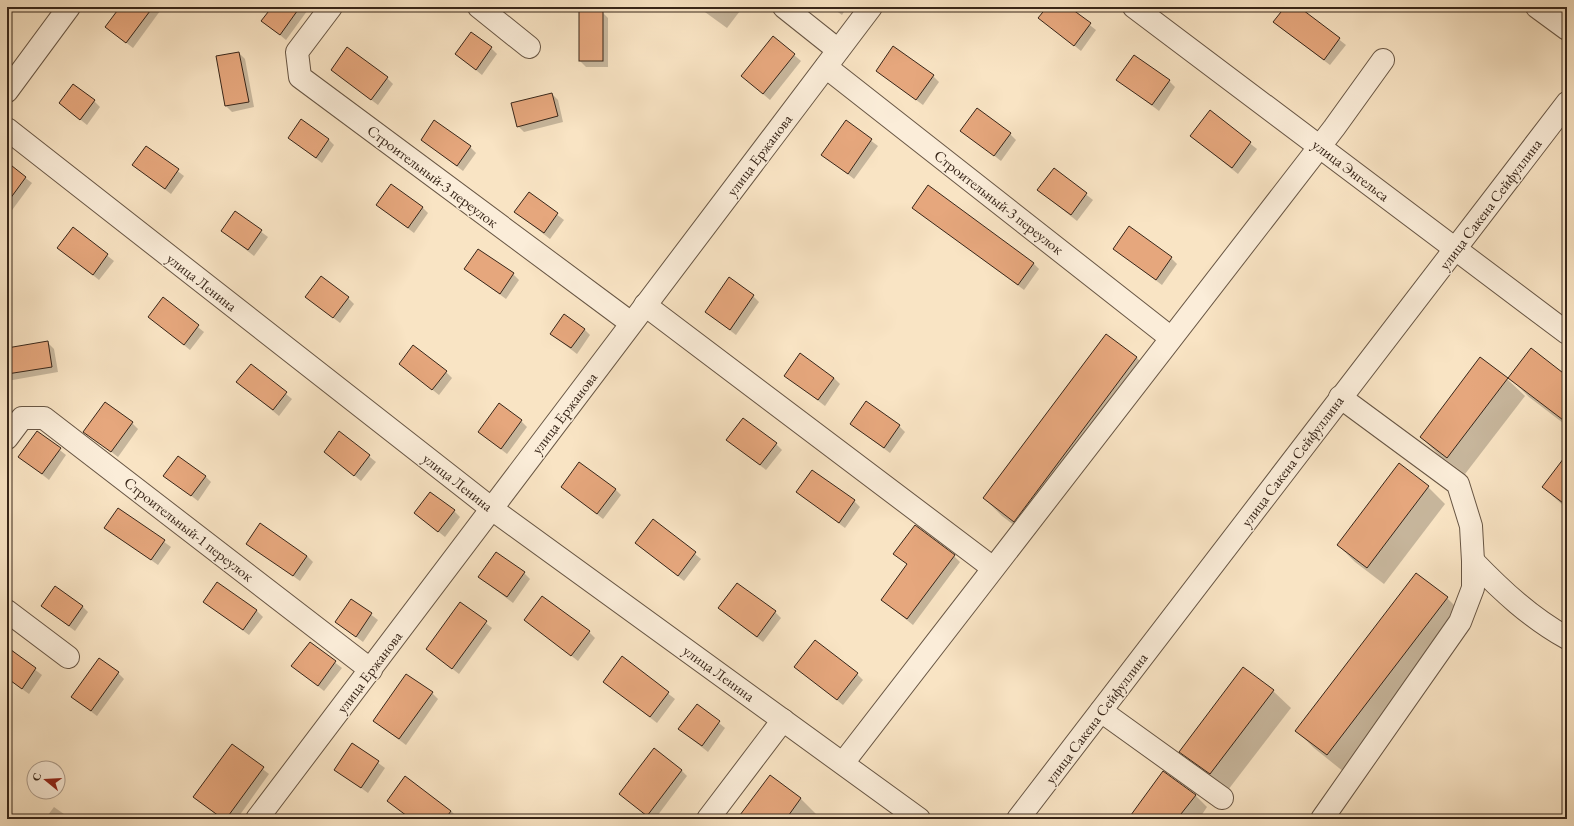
<svg xmlns="http://www.w3.org/2000/svg" width="1574" height="826" font-family="'EB Garamond',serif">
  <style>
    .shadow { fill: #0003 }
    .building { fill: #e6a77d; stroke: #382619 }
    .lines { fill: none; stroke-linecap: round; stroke-linejoin: round }
    .minor-casing { stroke: #685644; stroke-width: 24 }
    .minor { stroke: #fbedd9; stroke-width: 22 }
    .labels { text-anchor: middle; dominant-baseline: central; stroke-width: 3; stroke-linejoin: round; paint-order: stroke }
    .street-label { font-size: 15px; fill: #382619; stroke: #fbedd9 }
  </style>
  <rect width="100%" height="100%" fill="#f9e4c4"/>
  <filter id="stains"><feTurbulence type="fractalNoise" baseFrequency=".005" numOctaves="4"/><feColorMatrix values="0 0 0 0 .2 0 0 0 0 .09 0 0 0 0 .02 0 0 0 .5 -.17"/></filter>
  <radialGradient id="worn" r=".72"><stop offset=".6" stop-color="#630" stop-opacity="0"/><stop offset="1" stop-color="#630" stop-opacity=".3"/></radialGradient>
  <g class="shadow">
    <polygon points="121,7 156,7 160,11 133,48 106,27"/>
    <polygon points="273,7 310,7 286,40 263,21"/>
    <polygon points="698,7 743,7 727,28"/>
    <polygon points="831,7 847,7 842,15"/>
    <polygon points="1048,7 1067,7 1096,30 1081,51 1040,18"/>
    <polygon points="1286,7 1298,7 1346,45 1330,65 1281,28"/>
    <polygon points="580,12 602,12 608,18 608,67 586,67 580,61"/>
    <polygon points="773,37 801,61 770,100 742,76"/>
    <polygon points="491,48 497,54 482,75 456,54"/>
    <polygon points="239,53 245,59 254,107 232,112 226,106"/>
    <polygon points="332,70 387,78 393,84 378,105"/>
    <polygon points="877,71 933,76 939,82 923,105"/>
    <polygon points="1118,80 1169,81 1175,87 1159,111"/>
    <polygon points="552,94 558,100 563,122 524,132 518,126"/>
    <polygon points="94,101 100,107 87,125 60,103"/>
    <polygon points="1210,112 1257,149 1238,174 1191,136"/>
    <polygon points="846,122 878,146 854,179 823,155"/>
    <polygon points="962,131 1010,134 1016,140 1001,161"/>
    <polygon points="289,138 328,139 334,145 322,163"/>
    <polygon points="422,140 470,147 476,153 463,171"/>
    <polygon points="146,147 184,176 171,194 133,165"/>
    <polygon points="7,164 32,183 7,217"/>
    <polygon points="1054,169 1093,200 1077,221 1038,190"/>
    <polygon points="529,193 564,220 550,239 515,212"/>
    <polygon points="377,205 422,207 428,213 414,233"/>
    <polygon points="914,208 1033,263 1039,269 1024,290"/>
    <polygon points="235,212 268,237 254,256 222,231"/>
    <polygon points="73,228 114,261 99,280 58,248"/>
    <polygon points="1114,249 1171,258 1177,264 1162,285"/>
    <polygon points="465,269 513,274 519,280 506,299"/>
    <polygon points="753,296 759,302 736,335 706,312"/>
    <polygon points="306,297 348,298 354,304 340,323"/>
    <polygon points="163,299 204,332 190,350 149,317"/>
    <polygon points="584,329 590,335 577,354 551,334"/>
    <polygon points="1106,335 1137,358 1154,375 1031,538 1002,516 984,498"/>
    <polygon points="48,343 54,349 58,372 7,381 7,349"/>
    <polygon points="1481,358 1507,379 1525,396 1465,474 1438,454 1421,437"/>
    <polygon points="400,364 446,372 452,378 439,395"/>
    <polygon points="251,365 292,399 279,416 238,382"/>
    <polygon points="786,376 834,378 840,384 825,406"/>
    <polygon points="1567,377 1567,426 1529,397 1512,380"/>
    <polygon points="521,421 527,427 507,454 479,432"/>
    <polygon points="132,423 138,429 118,457 85,432"/>
    <polygon points="851,424 899,426 905,432 890,453"/>
    <polygon points="37,432 66,455 49,480 20,457"/>
    <polygon points="340,433 376,462 361,481 325,452"/>
    <polygon points="728,440 776,444 782,450 766,470"/>
    <polygon points="1567,459 1567,509 1543,487"/>
    <polygon points="165,476 205,476 211,482 198,501"/>
    <polygon points="562,487 615,489 621,495 603,519"/>
    <polygon points="1428,487 1445,504 1384,584 1355,562 1338,545"/>
    <polygon points="797,492 854,501 860,507 845,528"/>
    <polygon points="119,509 171,547 158,565 106,528"/>
    <polygon points="454,511 460,517 445,537 415,513"/>
    <polygon points="653,520 701,559 684,581 636,543"/>
    <polygon points="248,544 307,556 313,562 300,581"/>
    <polygon points="895,553 954,556 960,562 913,625 882,600 908,565"/>
    <polygon points="524,573 530,579 513,603 479,577"/>
    <polygon points="1447,598 1464,615 1344,772 1314,748 1297,731"/>
    <polygon points="352,600 378,620 363,642 336,622"/>
    <polygon points="204,602 257,611 263,617 249,635"/>
    <polygon points="460,603 492,628 459,674 427,649"/>
    <polygon points="42,606 82,606 88,612 75,631"/>
    <polygon points="775,612 781,618 763,642 726,614"/>
    <polygon points="528,622 589,632 595,638 578,661"/>
    <polygon points="310,643 342,668 324,691 293,666"/>
    <polygon points="9,650 42,675 29,694 7,678 7,653"/>
    <polygon points="622,658 675,699 657,723 611,687"/>
    <polygon points="796,667 857,674 863,680 843,705"/>
    <polygon points="1244,668 1273,691 1291,708 1228,790 1197,769 1180,751"/>
    <polygon points="118,673 124,679 97,716 72,697"/>
    <polygon points="432,693 438,699 406,745 374,721"/>
    <polygon points="697,705 725,728 708,752 679,729"/>
    <polygon points="352,744 385,768 368,793 335,769"/>
    <polygon points="232,745 269,774 237,819 222,819 194,797"/>
    <polygon points="681,770 687,776 655,819 651,819 621,794"/>
    <polygon points="771,776 801,799 818,816 816,819 739,819"/>
    <polygon points="1195,795 1207,807 1199,819 1128,819"/>
    <polygon points="388,801 451,811 457,817 455,819 411,819"/>
    <polygon points="54,807 71,819 45,819"/>
  </g>
  <g class="building">
    <polygon points="120,7 153,7 126,43 105,27"/>
    <polygon points="272,7 300,7 280,35 261,21"/>
    <polygon points="1047,7 1069,7 1091,23 1074,46 1038,18"/>
    <polygon points="1285,7 1299,7 1340,38 1324,60 1273,22"/>
    <rect x="579" y="11" width="24" height="50"/>
    <polygon points="471,32 492,47 476,70 455,54"/>
    <polygon points="773,36 795,54 763,94 741,76"/>
    <polygon points="893,46 934,75 916,100 876,71"/>
    <polygon points="347,47 388,77 371,100 331,70"/>
    <polygon points="239,52 249,102 225,106 216,56"/>
    <polygon points="1134,55 1170,80 1152,105 1116,80"/>
    <polygon points="73,84 95,100 80,120 59,103"/>
    <polygon points="552,93 558,116 517,127 511,103"/>
    <polygon points="977,108 1011,133 994,156 960,131"/>
    <polygon points="1210,110 1251,142 1232,168 1190,136"/>
    <polygon points="301,119 329,139 316,158 288,138"/>
    <polygon points="434,120 471,146 457,166 421,140"/>
    <polygon points="846,120 872,139 848,174 821,155"/>
    <polygon points="146,146 179,169 165,189 132,165"/>
    <polygon points="7,162 26,177 7,203"/>
    <polygon points="1054,168 1087,193 1071,215 1037,190"/>
    <polygon points="391,184 423,207 408,228 376,205"/>
    <polygon points="928,185 1034,263 1018,285 912,208"/>
    <polygon points="529,192 558,213 544,233 514,212"/>
    <polygon points="235,211 262,230 248,250 221,231"/>
    <polygon points="1129,226 1172,257 1156,280 1113,249"/>
    <polygon points="73,227 108,254 93,275 57,248"/>
    <polygon points="478,249 514,273 500,294 464,269"/>
    <polygon points="321,276 349,297 333,318 305,297"/>
    <polygon points="729,277 754,295 730,330 705,312"/>
    <polygon points="163,297 199,325 184,345 148,317"/>
    <polygon points="564,314 585,329 571,348 550,334"/>
    <polygon points="1106,334 1137,357 1014,522 983,498"/>
    <polygon points="48,341 52,367 7,374 7,348"/>
    <polygon points="413,345 447,371 432,390 399,364"/>
    <polygon points="1531,348 1567,376 1567,423 1508,378"/>
    <polygon points="800,353 834,378 818,400 784,376"/>
    <polygon points="1480,357 1508,378 1447,458 1420,437"/>
    <polygon points="251,364 287,392 273,410 236,382"/>
    <polygon points="866,401 900,425 884,448 850,424"/>
    <polygon points="105,402 133,422 111,452 83,432"/>
    <polygon points="499,403 522,420 501,449 478,432"/>
    <polygon points="743,418 777,443 760,465 726,440"/>
    <polygon points="37,431 61,448 42,474 18,457"/>
    <polygon points="339,431 370,455 354,476 324,452"/>
    <polygon points="1567,454 1567,506 1542,487"/>
    <polygon points="178,456 206,476 191,496 163,476"/>
    <polygon points="579,462 616,489 597,514 561,487"/>
    <polygon points="1399,463 1429,486 1367,568 1337,545"/>
    <polygon points="812,470 855,500 839,523 796,492"/>
    <polygon points="430,492 455,510 438,532 414,513"/>
    <polygon points="118,508 165,540 151,560 104,528"/>
    <polygon points="653,519 696,552 678,576 635,543"/>
    <polygon points="260,523 307,556 293,576 246,544"/>
    <polygon points="915,525 955,555 907,619 881,600 907,564 893,554"/>
    <polygon points="496,552 525,572 507,597 478,577"/>
    <polygon points="1416,573 1448,597 1327,755 1295,731"/>
    <polygon points="217,582 257,610 243,630 203,602"/>
    <polygon points="737,583 776,611 757,637 718,608"/>
    <polygon points="55,586 83,606 69,626 41,606"/>
    <polygon points="542,596 590,631 571,656 524,620"/>
    <polygon points="351,599 372,613 356,637 335,622"/>
    <polygon points="460,602 487,621 452,669 426,649"/>
    <polygon points="815,640 858,673 837,700 794,667"/>
    <polygon points="310,642 336,661 318,686 291,666"/>
    <polygon points="7,647 36,668 22,689 7,678"/>
    <polygon points="622,656 669,692 650,717 603,682"/>
    <polygon points="99,658 119,672 91,711 71,697"/>
    <polygon points="1243,667 1274,690 1210,774 1179,752"/>
    <polygon points="406,674 433,692 399,739 373,721"/>
    <polygon points="697,704 720,721 702,746 678,729"/>
    <polygon points="352,743 379,761 361,788 334,770"/>
    <polygon points="232,744 264,767 226,819 223,819 193,797"/>
    <polygon points="654,748 682,770 647,816 619,794"/>
    <polygon points="1163,771 1196,795 1177,819 1128,819"/>
    <polygon points="770,775 801,798 786,819 737,819"/>
    <polygon points="405,776 451,811 445,819 411,819 387,801"/>
  </g>
  <g class="lines">
    <defs>
      <g id="minor">
        <polyline points="331,7 297,52 300,77 631,323"/>
        <polyline points="479,7 529,47"/>
        <polyline points="784,7 838,50"/>
        <polyline points="1134,7 1567,333"/>
        <polyline points="1537,7 1567,29"/>
        <polyline points="826,67 1171,338"/>
        <polyline points="7,91 69,7"/>
        <polyline points="7,129 492,509 919,819"/>
        <polyline points="645,305 993,568"/>
        <polyline points="7,438 22,418 44,418 371,670"/>
        <path d="M1473 561C1502 591 1531 618 1567 638"/>
        <polyline points="7,611 68,657"/>
        <polyline points="1101,711 1222,798"/>
        <polyline points="843,763 1334,128 1383,60"/>
        <polyline points="257,819 871,7"/>
        <polyline points="708,819 783,720"/>
        <polyline points="1018,819 1567,103"/>
        <polyline points="1322,819 1460,622 1473,588 1473,561 1471,526 1458,484 1340,397"/>
      </g>
    </defs>
    <use href="#minor" class="minor-casing"/>
    <use href="#minor" class="minor"/>
  </g>
  <g class="labels">
    <g class="street-label">
      <text transform="translate(759 155) rotate(-53)">улица Ержанова</text>
      <text transform="translate(1351 170) rotate(37)">улица Энгельса</text>
      <text transform="translate(433 176) rotate(37)">Строительный-3 переулок</text>
      <text transform="translate(999 202) rotate(38)">Строительный-3 переулок</text>
      <text transform="translate(1490 204) rotate(-53)">улица Сакена Сейфуллина</text>
      <text transform="translate(202 282) rotate(38)">улица Ленина</text>
      <text transform="translate(564 413) rotate(-53)">улица Ержанова</text>
      <text transform="translate(1292 461) rotate(-53)">улица Сакена Сейфуллина</text>
      <text transform="translate(458 482) rotate(38)">улица Ленина</text>
      <text transform="translate(189 529) rotate(38)">Строительный-1 переулок</text>
      <text transform="translate(369 672) rotate(-53)">улица Ержанова</text>
      <text transform="translate(719 673) rotate(36)">улица Ленина</text>
      <text transform="translate(1096 718) rotate(-53)">улица Сакена Сейфуллина</text>
    </g>
  </g>
  <rect width="1574" height="826" fill="none" stroke="#f9e4c4" stroke-width="24"/>
  <rect x="8" y="8" width="1558" height="810" fill="none" stroke="#382619" stroke-width="2"/>
  <rect x="12" y="12" width="1550" height="802" fill="none" stroke="#382619"/>
  <g transform="translate(46 780) rotate(288)"><circle r="19" fill="#fbedd9" stroke="#ad9d8c"/>
  <path d="M0-3L7 15L0 10L-7 15Z" fill="#8f2418"/>
  <text y="-6" font-size="11" font-weight="bold" text-anchor="middle" fill="#382619">С</text>
  </g>
  <rect width="100%" height="100%" filter="url(#stains)"/>
  <rect width="100%" height="100%" fill="url(#worn)"/>
</svg>
